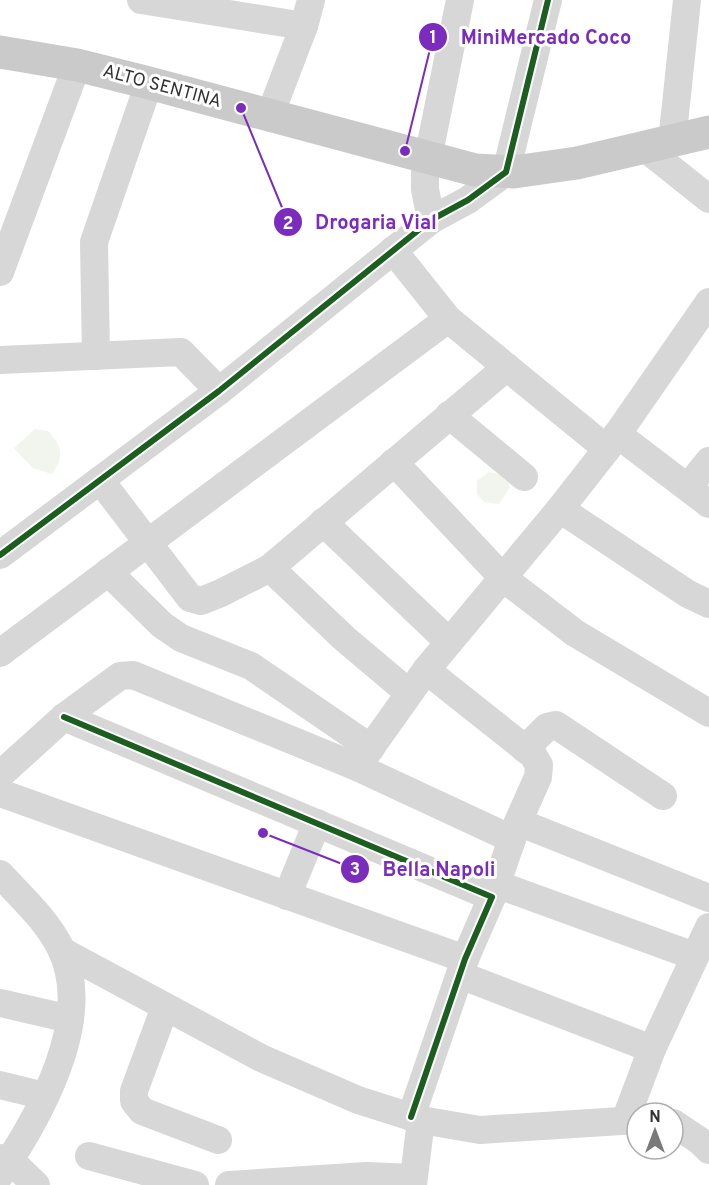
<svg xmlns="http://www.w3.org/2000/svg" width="709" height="1185" font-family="Overpass,sans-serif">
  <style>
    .green { fill: #f1f5ed }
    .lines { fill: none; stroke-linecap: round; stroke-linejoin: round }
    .minor { stroke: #d7d7d7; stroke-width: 28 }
    .major { stroke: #cacaca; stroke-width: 33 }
    .cycleway-casing { stroke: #fff; stroke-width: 10 }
    .cycleway { stroke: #1b5e20; stroke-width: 6 }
    .labels { text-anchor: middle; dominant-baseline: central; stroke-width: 6; stroke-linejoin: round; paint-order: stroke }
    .street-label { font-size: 18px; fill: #333; stroke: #fff }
    .leader { fill: none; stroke: #7b2cbf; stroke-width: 2 }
    .callout-dot { fill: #7b2cbf; stroke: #fff; stroke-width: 2 }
    .mark-label { font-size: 18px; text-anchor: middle; font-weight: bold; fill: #fff }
    .callout-label { font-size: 20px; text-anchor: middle; font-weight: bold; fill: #7b2cbf; stroke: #fff; stroke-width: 6; stroke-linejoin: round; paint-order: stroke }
  </style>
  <rect width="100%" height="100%" fill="#fff"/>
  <g class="green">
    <path d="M35 429 48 431C62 447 65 455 52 474L33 468 14 448Z"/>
    <polygon points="489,472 506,476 510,487 499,504 484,502 477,494 477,481"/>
  </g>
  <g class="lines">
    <g class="minor">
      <polyline points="141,0 304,26"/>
      <polyline points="270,115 304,26 311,0"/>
      <polyline points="672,142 687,0"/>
      <polyline points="645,148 709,199"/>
      <polyline points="431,220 425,189 425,173 460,0"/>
      <polyline points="0,272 77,65"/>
      <polyline points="96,356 94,242 149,83"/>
      <polyline points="0,360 181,352 219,391"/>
      <polyline points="449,415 524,477"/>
      <polyline points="617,434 709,504"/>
      <polyline points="607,449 709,302"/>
      <polyline points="394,462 503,578 575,633 709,713"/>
      <polyline points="100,480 190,598 201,601 221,593 270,568 507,367"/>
      <polyline points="688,487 709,461"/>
      <polyline points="560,509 688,594 709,604"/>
      <polyline points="323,522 449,642"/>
      <polyline points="0,555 219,391 431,220 468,200 506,172 548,0"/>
      <polyline points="270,568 345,639 409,693"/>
      <polyline points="108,572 162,625 181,638 251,666 371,748"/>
      <polyline points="0,653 448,319 393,250"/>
      <polyline points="426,670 533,755 539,765 538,777 518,822 492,897"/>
      <polyline points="64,717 492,897 465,959 411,1117"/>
      <polyline points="525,749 547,727 556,725 663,796"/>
      <polyline points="357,767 426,670 560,509 607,449 448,319"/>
      <polyline points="0,775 64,717 120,676 133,675 357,767 512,839"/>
      <polyline points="0,793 465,959"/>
      <polyline points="518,822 709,898"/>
      <path d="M0 874C21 897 47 920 61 949 95 1019 39 1117 0 1175"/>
      <polyline points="496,884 694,956"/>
      <polyline points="287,896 317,823"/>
      <polyline points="62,951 261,1058 358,1100 421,1120 480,1130 637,1120"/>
      <polyline points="460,975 652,1049"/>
      <polyline points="0,1003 70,1019"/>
      <polyline points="165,1007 134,1091 134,1101 142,1111 218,1140"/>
      <polyline points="0,1085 45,1096"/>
      <polyline points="625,1121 652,1049 709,927"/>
      <polyline points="673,1123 700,1141 709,1150"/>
      <polyline points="89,1156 195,1185"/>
      <polyline points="0,1158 10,1160 36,1185"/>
      <polyline points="229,1185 367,1176 412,1178"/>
      <polyline points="413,1185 421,1120"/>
    </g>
    <polyline class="major" points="0,52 77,65 149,83 475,170 514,172 577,163 709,132"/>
    <defs>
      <g id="cycleway">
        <polyline points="0,555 219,391 431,220 468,200 506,172 548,0"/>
        <polyline points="64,717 492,897 465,959 411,1117"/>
      </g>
    </defs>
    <use href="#cycleway" class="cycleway-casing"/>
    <use href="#cycleway" class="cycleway"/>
  </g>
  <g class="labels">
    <g class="street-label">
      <text transform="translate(162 87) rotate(15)">ALTO SENTINA</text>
    </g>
  </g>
  <path class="leader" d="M405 151L433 37M241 108L288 222M263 833L355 869"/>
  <g class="callout-dot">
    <circle cx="405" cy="151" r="6"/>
    <circle cx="241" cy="108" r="6"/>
    <circle cx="263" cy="833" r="6"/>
    <circle cx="433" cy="37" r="15"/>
    <circle cx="288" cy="222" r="15"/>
    <circle cx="355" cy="869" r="15"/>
  </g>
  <g class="mark-label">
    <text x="433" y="43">1</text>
    <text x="288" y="229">2</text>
    <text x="355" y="875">3</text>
  </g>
  <g class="callout-label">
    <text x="546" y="44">MiniMercado Coco</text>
    <text x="376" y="229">Drogaria Vial</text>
    <text x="439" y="876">Bella Napoli</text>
  </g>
  <g transform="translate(655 1131)"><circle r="28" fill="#ffffff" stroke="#adadad" stroke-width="1.5"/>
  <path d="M0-4.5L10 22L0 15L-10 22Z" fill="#7a7a7a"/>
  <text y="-9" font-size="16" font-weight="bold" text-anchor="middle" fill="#333333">N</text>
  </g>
</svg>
